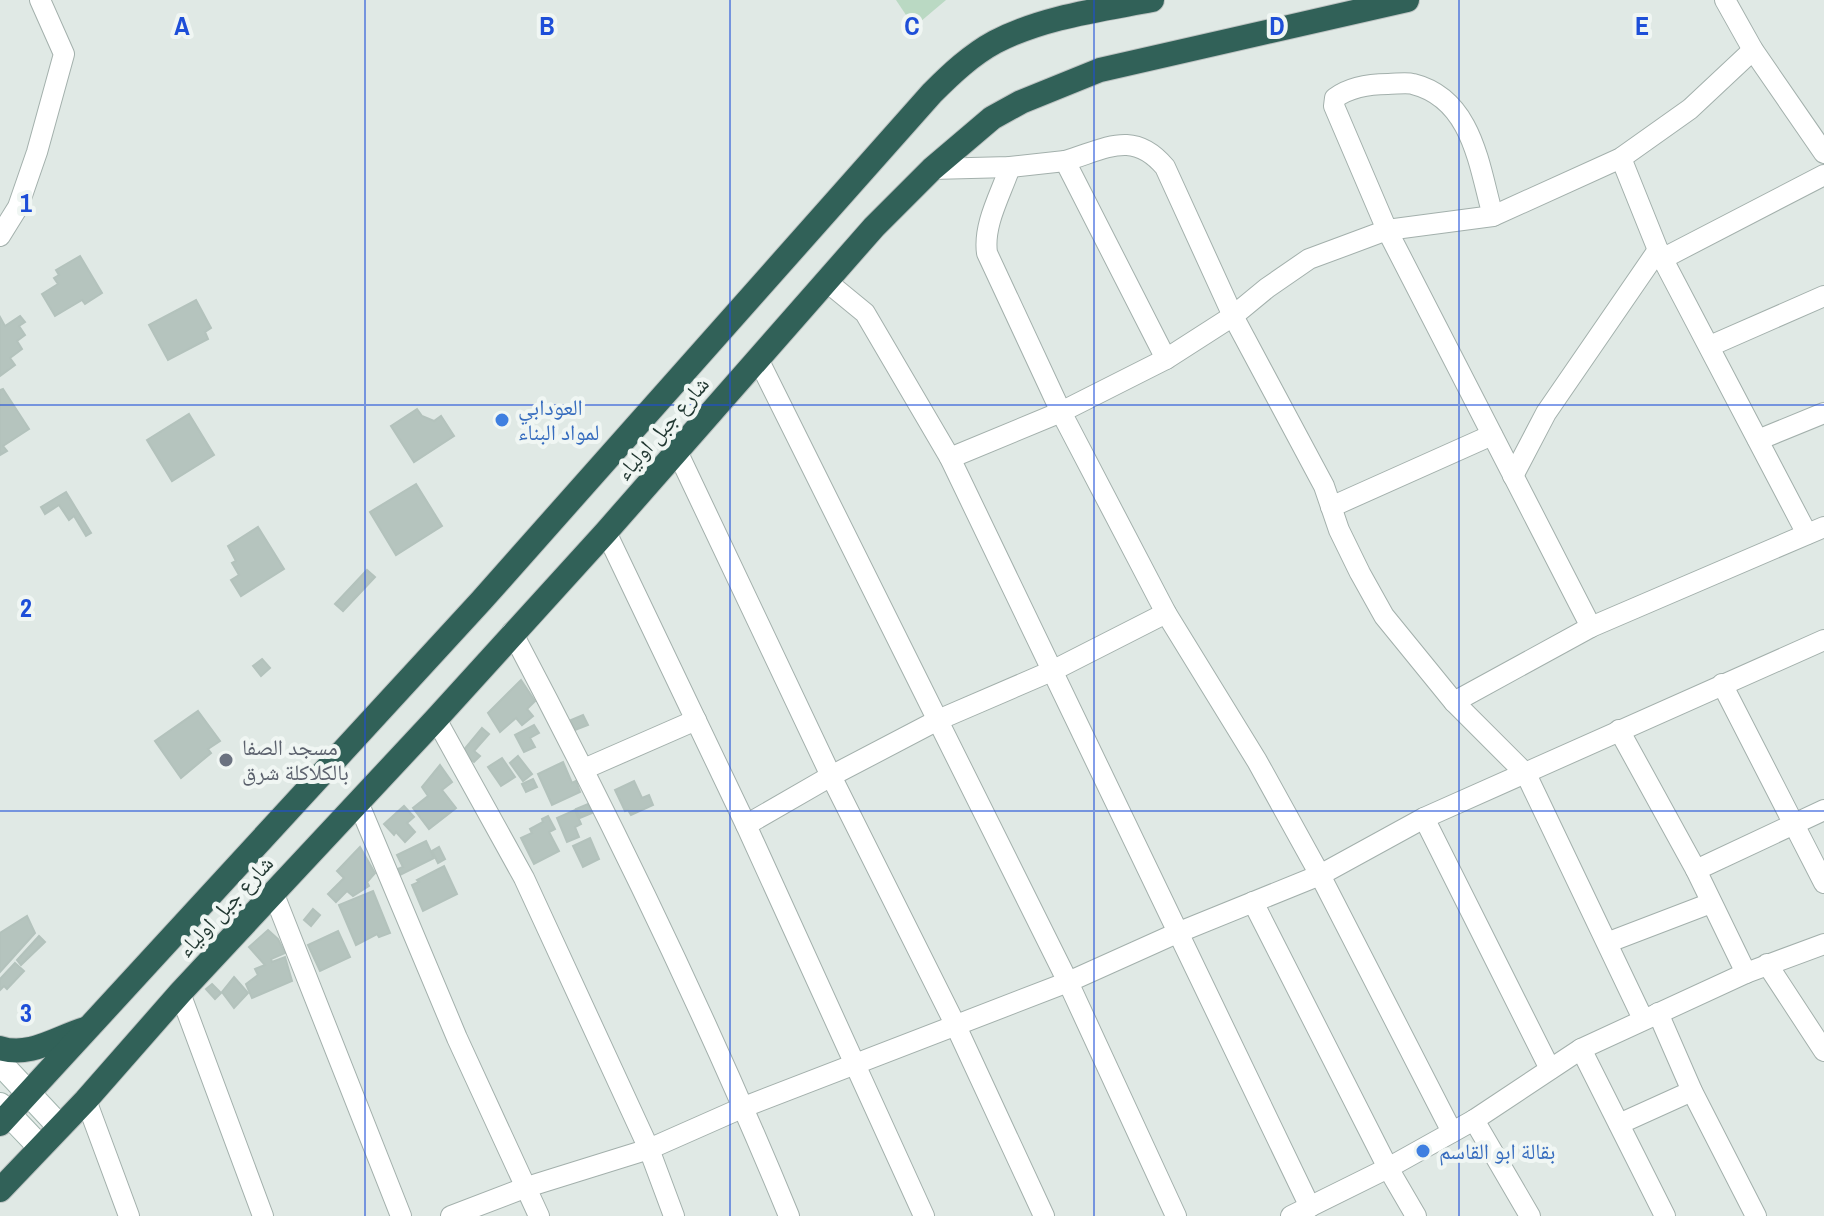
<svg xmlns="http://www.w3.org/2000/svg" width="1824" height="1216" font-family="'Archivo Narrow','Noto Naskh Arabic',sans-serif">
  <style>
    .green { fill: #bad9c3 }
    .building { fill: #b5c4be; stroke: #b3c2bc; stroke-width: 2 }
    .lines { fill: none; stroke-linecap: round; stroke-linejoin: round }
    .street-casing { stroke: #a3b0ac; stroke-width: 22 }
    .secondary-casing { stroke: #a0b4ad; stroke-width: 26 }
    .highway-casing { stroke: #bdc3c2; stroke-width: 26 }
    .street { stroke: #fff; stroke-width: 20 }
    .secondary { stroke: #fff; stroke-width: 24 }
    .highway { stroke: #316158; stroke-width: 24 }
    .grid { fill: none; stroke: #1d4ed8; stroke-width: 2; stroke-opacity: 0.55 }
    .shop-dot { fill: #3f7fe0; stroke: #f0f6f3; stroke-width: 3 }
    .worship-dot { fill: #6b7280; stroke: #f0f6f3; stroke-width: 3 }
    .labels { text-anchor: middle; dominant-baseline: central; stroke-width: 8; stroke-linejoin: round; paint-order: stroke }
    .shop-label { font-size: 22px; fill: #366cbe; stroke: #f0f6f3; text-anchor: start }
    .street-label { font-size: 22px; fill: #223832; stroke: #f0f6f3 }
    .worship-label { font-size: 22px; fill: #5b616d; stroke: #f0f6f3; text-anchor: start }
    .grid-label { font-size: 26px; text-anchor: middle; font-weight: bold; fill: #1d4ed8; stroke: #f0f6f3; stroke-width: 8; stroke-linejoin: round; paint-order: stroke }
  </style>
  <rect width="100%" height="100%" fill="#e0e9e5"/>
  <polygon class="green" points="896,0 946,0 914,27"/>
  <g class="building">
    <polygon points="80,256 102,293 85,304 82,300 55,316 42,294 58,284 54,278 59,275 56,270"/>
    <polygon points="196,300 211,328 205,332 208,339 168,360 149,325"/>
    <polygon points="20,316 25,322 19,326 25,335 17,341 22,349 10,358 15,365 0,376 0,317 5,326"/>
    <polygon points="3,389 29,429 3,446 7,451 0,455 0,390"/>
    <polygon points="417,409 422,416 434,421 441,416 454,436 414,462 391,426"/>
    <polygon points="189,414 214,455 172,481 147,440"/>
    <polygon points="416,484 442,526 396,555 370,512"/>
    <polygon points="66,492 91,533 86,536 74,516 69,520 59,505 45,514 41,507"/>
    <polygon points="258,527 284,569 241,596 231,580 239,575 232,563 236,561 228,546"/>
    <polygon points="367,570 375,577 343,611 335,604"/>
    <polygon points="262,659 270,668 261,676 253,666"/>
    <polygon points="521,680 535,701 527,709 533,716 522,725 516,718 500,732 488,713"/>
    <polygon points="198,711 220,741 208,749 211,753 181,778 155,741"/>
    <polygon points="583,715 588,725 575,730 571,720"/>
    <polygon points="534,725 539,733 530,738 535,747 524,752 515,735"/>
    <polygon points="482,728 489,734 474,751 480,756 474,762 462,752"/>
    <polygon points="518,756 532,774 523,781 510,763"/>
    <polygon points="502,758 515,777 501,786 488,767"/>
    <polygon points="563,762 572,783 576,781 580,792 552,805 538,774"/>
    <polygon points="440,765 452,782 442,790 456,808 429,829 413,808 428,796 422,787"/>
    <polygon points="533,779 537,787 526,792 522,784"/>
    <polygon points="634,781 642,798 649,795 653,805 631,815 628,810 625,811 615,790"/>
    <polygon points="588,804 592,813 580,818 576,809"/>
    <polygon points="404,806 414,817 407,823 415,832 405,842 396,832 394,835 384,824"/>
    <polygon points="575,810 581,824 575,827 579,837 567,842 557,818"/>
    <polygon points="548,816 555,829 549,832 559,851 534,864 521,838 532,833 530,829 543,822 542,819"/>
    <polygon points="590,838 599,859 583,867 573,846"/>
    <polygon points="426,841 434,858 398,876 395,870 403,867 397,855"/>
    <polygon points="360,847 375,873 367,882 369,886 353,896 347,891 336,902 328,894 344,878 337,871"/>
    <polygon points="439,847 445,859 438,863 432,851"/>
    <polygon points="444,866 457,894 423,911 412,885 419,882 417,880"/>
    <polygon points="373,891 390,933 379,937 377,934 356,945 339,905"/>
    <polygon points="313,909 320,915 311,926 304,920"/>
    <polygon points="27,916 35,933 0,972 0,933"/>
    <polygon points="268,930 278,939 285,953 271,959 272,962 285,957 292,981 252,998 246,984 258,975 255,969 265,965 249,947"/>
    <polygon points="338,931 350,957 320,971 308,945"/>
    <polygon points="39,936 45,942 21,965 17,960"/>
    <polygon points="15,963 24,971 7,989 4,986 0,990 0,979"/>
    <polygon points="234,977 248,993 234,1008 222,992"/>
    <polygon points="212,984 221,993 215,999 206,989"/>
  </g>
  <g class="lines">
    <defs>
      <g id="street">
        <polyline points="1725,0 1753,50 1824,153"/>
        <polyline points="1621,158 1658,250 1807,534"/>
        <path d="M1065 161C1106 149 1133 129 1165 167L1233 316 1324 486 1339 530 1360 573 1384 616 1454 702 1526 774 1643 1019"/>
        <path d="M1010 167C1001 194 983 224 987 253L1061 412 1166 613 1257 761 1320 875 1452 1132"/>
        <polyline points="932,169 1010,167 1065,161 1166,359"/>
        <path d="M1493 216C1479 167 1473 99 1413 84 1406 82 1396 84 1388 84 1370 84 1350 87 1335 98L1334 106 1387 230 1591 627"/>
        <polyline points="0,236 18,207 37,152 64,54 40,0"/>
        <polyline points="1662,259 1824,175"/>
        <polyline points="826,281 865,313 950,458 1310,1207"/>
        <polyline points="1710,346 1824,296"/>
        <polyline points="758,359 1068,982 1176,1216"/>
        <polyline points="1758,440 1824,413"/>
        <polyline points="676,449 831,776 955,1024 1044,1216"/>
        <polyline points="950,458 1061,412 1166,359 1233,316 1267,288 1309,259 1387,230 1493,216 1621,158 1690,109 1753,50"/>
        <polyline points="1513,476 1546,413 1658,250"/>
        <polyline points="1331,507 1492,435"/>
        <polyline points="606,532 746,825 924,1216"/>
        <path d="M512 632C613 823 707 1017 789 1216"/>
        <polyline points="1722,684 1824,883"/>
        <polyline points="1454,702 1591,627 1824,527"/>
        <polyline points="436,719 524,878 649,1149 674,1216"/>
        <polyline points="1619,730 1696,870 1746,973"/>
        <polyline points="584,769 696,720"/>
        <polyline points="358,802 457,1038 539,1216"/>
        <polyline points="1424,818 1550,1069"/>
        <polyline points="746,825 831,776 938,720 1054,670 1166,613"/>
        <polyline points="1696,870 1824,810"/>
        <polyline points="273,892 401,1216"/>
        <polyline points="1253,902 1388,1168 1416,1216"/>
        <polyline points="1609,942 1711,903"/>
        <polyline points="1767,964 1824,1051"/>
        <polyline points="180,993 263,1216"/>
        <polyline points="1658,1013 1692,1091 1756,1216"/>
        <polyline points="1581,1049 1665,1216"/>
        <polyline points="86,1100 129,1216"/>
        <polyline points="1474,1120 1530,1216"/>
        <polyline points="1619,1124 1692,1091"/>
        <polyline points="451,1216 527,1187 649,1149 744,1107 1068,982 1177,933 1320,875 1424,818 1824,640"/>
        <polyline points="1291,1216 1388,1168 1474,1120 1581,1049 1746,973 1824,944"/>
      </g>
      <g id="secondary">
        <polyline points="0,1063 59,1126"/>
        <polyline points="0,1105 40,1147"/>
      </g>
      <g id="highway">
        <path d="M0 1048C29 1058 58 1037 85 1029"/>
        <path d="M0 1124 481 601 932 93C951 74 971 55 995 42 1043 17 1100 10 1152 0"/>
        <polyline points="0,1190 86,1100 180,993 436,719 606,532 874,227 932,169 992,118 1021,102 1100,70 1407,0"/>
      </g>
    </defs>
    <use href="#street" class="street-casing"/>
    <use href="#secondary" class="secondary-casing"/>
    <use href="#highway" class="highway-casing"/>
    <use href="#street" class="street"/>
    <use href="#secondary" class="secondary"/>
    <use href="#highway" class="highway"/>
  </g>
  <path class="grid" d="M365 0V1216M730 0V1216M1094 0V1216M1459 0V1216M0 405H1824M0 811H1824"/>
  <g class="shop-dot">
    <circle cx="502" cy="420" r="8"/>
    <circle cx="1423" cy="1151" r="8"/>
  </g>
  <circle class="worship-dot" cx="226" cy="760" r="8"/>
  <g class="labels">
    <g class="shop-label">
      <text x="518" y="407">العودابي<tspan x="518" dy="25">لمواد البناء</tspan></text>
      <text x="1439" y="1151">بقالة ابو القاسم</text>
    </g>
    <g class="street-label">
      <text transform="translate(662 428) rotate(-49)">شارع جبل اولياء</text>
      <text transform="translate(225 906) rotate(-47)">شارع جبل اولياء</text>
    </g>
    <g class="worship-label">
      <text x="242" y="747">مسجد الصفا<tspan x="242" dy="25">بالكلاكلة شرق</tspan></text>
    </g>
  </g>
  <g class="grid-label">
    <text x="182" y="35">A</text>
    <text x="547" y="35">B</text>
    <text x="912" y="35">C</text>
    <text x="1277" y="35">D</text>
    <text x="1642" y="35">E</text>
    <text x="26" y="212">1</text>
    <text x="26" y="617">2</text>
    <text x="26" y="1022">3</text>
  </g>
</svg>
